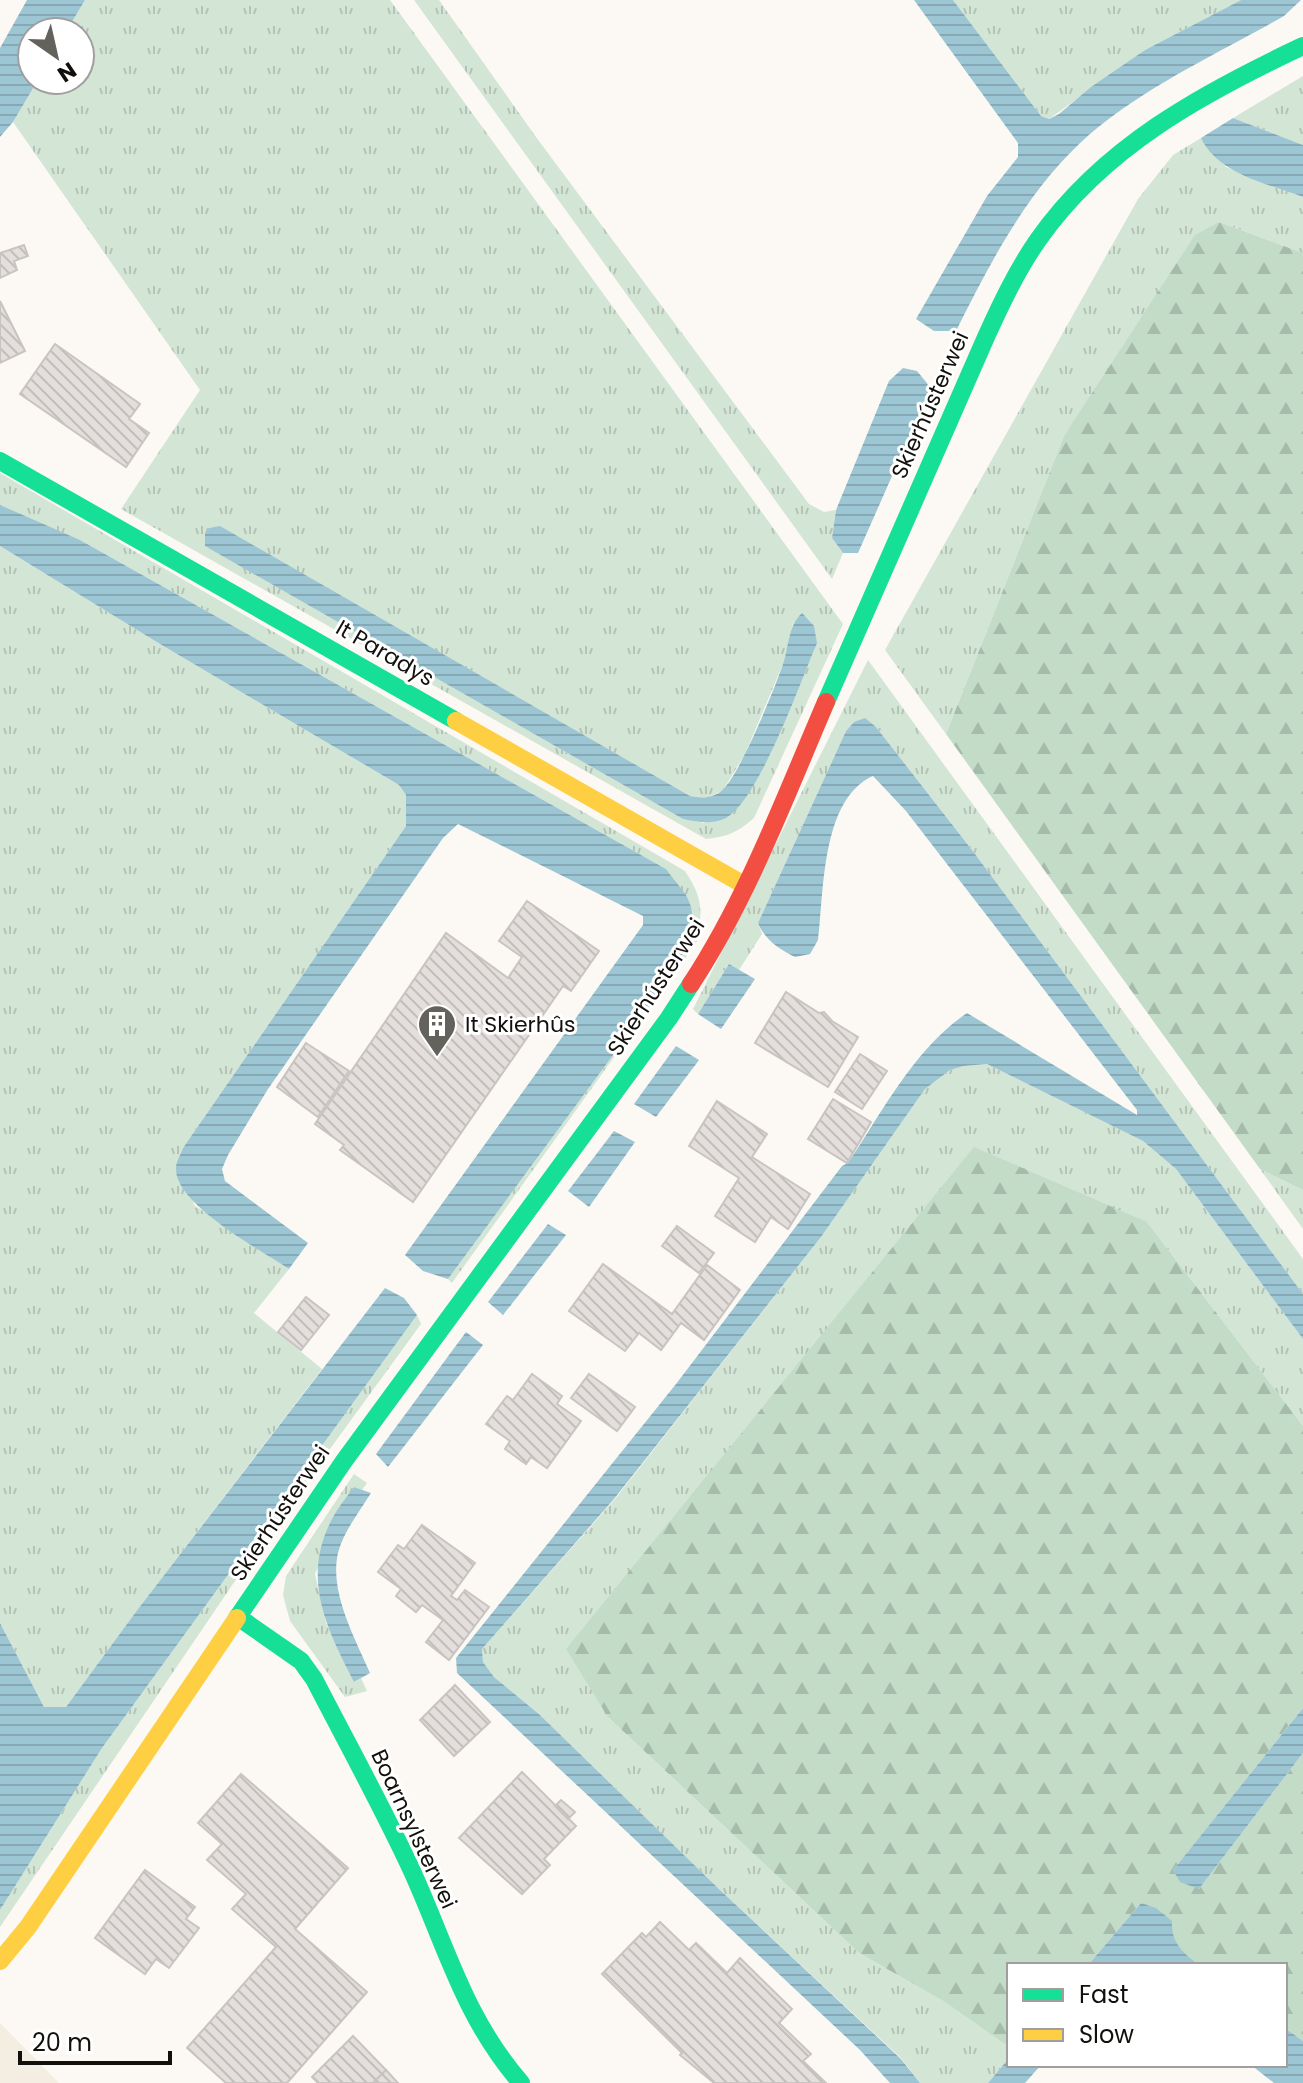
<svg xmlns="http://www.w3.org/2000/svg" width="1303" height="2083" font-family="Poppins,sans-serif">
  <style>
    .built { fill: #f4ede1 }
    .grass { fill: url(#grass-tufts); fill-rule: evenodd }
    .forest { fill: url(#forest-firs) }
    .water { fill: url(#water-rules) }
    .building { fill: url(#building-back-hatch); stroke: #c8c4c1; stroke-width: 2 }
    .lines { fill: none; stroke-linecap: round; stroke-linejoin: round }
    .fast { stroke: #16e098; stroke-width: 18 }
    .slow { stroke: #ffcf43; stroke-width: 18 }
    .jam { stroke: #f24e42; stroke-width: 18 }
    .labels { text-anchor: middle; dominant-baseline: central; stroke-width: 6; stroke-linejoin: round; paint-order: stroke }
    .street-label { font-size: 22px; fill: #12100c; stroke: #fff }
    .poi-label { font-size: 22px; fill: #12100c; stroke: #fff; text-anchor: start }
  </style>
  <defs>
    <pattern id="grass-tufts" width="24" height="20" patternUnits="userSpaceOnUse" patternTransform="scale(2)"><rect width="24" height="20" fill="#d3e5d5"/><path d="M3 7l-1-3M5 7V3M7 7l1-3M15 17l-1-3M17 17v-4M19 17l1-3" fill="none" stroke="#b4c3b6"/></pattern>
    <pattern id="forest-firs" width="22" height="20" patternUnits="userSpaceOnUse" patternTransform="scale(2)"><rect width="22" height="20" fill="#c3dcc8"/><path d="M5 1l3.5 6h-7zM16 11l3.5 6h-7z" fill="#a6bcab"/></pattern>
    <pattern id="water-rules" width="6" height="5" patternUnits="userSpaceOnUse" patternTransform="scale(2)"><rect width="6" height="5" fill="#9dc6d4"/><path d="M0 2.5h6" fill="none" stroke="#86a9b5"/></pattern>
    <pattern id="building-back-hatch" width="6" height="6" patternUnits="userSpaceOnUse" patternTransform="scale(2)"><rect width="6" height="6" fill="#e4dfdc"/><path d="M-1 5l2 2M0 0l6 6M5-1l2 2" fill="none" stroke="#c3bebc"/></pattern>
  </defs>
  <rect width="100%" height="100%" fill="#fcf9f4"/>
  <polygon class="built" points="0,2023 59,2083 0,2083"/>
  <g class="grass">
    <path d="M85 0H390L843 624 754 818C738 832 727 837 706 839L121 509 200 390 13 122 38 80H80V32H66ZM220 527 690 796 707 798 723 790 745 754 783 664 794 620 770 751 704 823 683 819 206 546 209 528Z"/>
    <polygon points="414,0 439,0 536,137 809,504 824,512 836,510 832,538 843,553 832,579"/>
    <polygon points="953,0 1241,0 1145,50 1049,119 1041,116"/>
    <polygon points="1303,76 1303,145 1233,118"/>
    <polygon points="1201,138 1226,167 1303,197 1303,253 1219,222 1064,436 946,734 885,650 1138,199 1173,155"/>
    <path d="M0 473 685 871C703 898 702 909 698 940L452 1283 448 1279 664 986 666 869 80 540 5 509 0 505Z"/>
    <polygon points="0,546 160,644 399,785 406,795 406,826 185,1145 194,1205 289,1269 254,1313 322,1369 138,1609 66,1707 44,1707 0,1623"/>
    <polygon points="868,660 1303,1259 1303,1294 972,850 876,727 854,722 846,731 758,923 762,934 739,970 729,964 698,1014 693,1009"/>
    <polygon points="987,1064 1143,1141 1176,1169 1303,1339 1303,1426 1147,1222 608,1717 859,1953 943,2001 1009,2047 1009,2058 988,2083 920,2083 901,2058 720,1890 540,1715 494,1677 483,1662 482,1649 615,1499 821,1237 925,1089 950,1070 964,1066"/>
    <polygon points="1260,1169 1303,1190 1303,1229"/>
    <polygon points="417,1315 421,1324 252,1556 0,1927 0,1910 102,1748"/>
    <polygon points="354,1474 367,1483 362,1490 354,1487 315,1574 326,1623 355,1682 361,1678 367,1691 345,1697 290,1621 283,1595 286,1576"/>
  </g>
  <g class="forest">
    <polygon points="1219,222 1303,253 1303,1190 1260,1169 946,734 1064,436 1195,235"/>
    <polygon points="974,1147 1147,1222 1303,1426 1303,1708 1173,1870 1199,1889 1303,1753 1303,2041 1285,2028 1285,1965 1199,1965 1178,1948 1171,1933 1141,1903 1088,1965 1009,1965 1009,2047 943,2001 859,1953 608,1717 566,1649"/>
  </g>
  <g class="water">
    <polygon points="27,0 85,0 66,32 32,32 32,80 38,80 13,122 0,137 0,48"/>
    <path d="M914 0H953L1041 116 1049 119 1059 114 1091 87 1145 50 1241 0H1301L1284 16C1219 53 1146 86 1090 134 1029 187 991 261 956 331H934L916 319 987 196 1018 157V143Z"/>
    <path d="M1233 118 1303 145V197C1267 183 1219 175 1201 138Z"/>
    <polygon points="903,368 917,371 931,388 858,553 843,553 832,538 836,510 889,381"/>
    <path d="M0 505 80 540 666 869C672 878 680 886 686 895 704 926 680 959 664 986L448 1279 423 1271 405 1255 643 925V916L458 824 443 838 268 1089 228 1155 222 1169 225 1181 308 1243 289 1269C261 1250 174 1204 176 1168 176 1161 182 1152 185 1145L406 826V795L399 785 160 644 0 546Z"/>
    <path d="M220 526 690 796C702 798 709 799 720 792 738 780 775 688 783 664 789 646 788 626 802 613L814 626 817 643C801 680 759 800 726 818 712 825 697 822 683 819L205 546V534L209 528Z"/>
    <path d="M865 718 876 727 972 850 1303 1294V1339L1176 1169 1143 1141 987 1064 964 1066 950 1070 925 1089 821 1237 614 1499 482 1649 483 1662 494 1677 540 1715 720 1890 901 2059 920 2083H890L860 2050 457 1673 456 1658 676 1384 842 1166 848 1163C883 1111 914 1049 967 1013L1137 1115V1110L906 811 873 776C821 799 824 892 818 940L810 954 795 957C779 949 765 940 758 923L846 731 854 722Z"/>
    <polygon points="729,964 755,979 721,1029 698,1014"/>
    <polygon points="676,1046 699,1060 656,1117 634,1104"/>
    <polygon points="614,1131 635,1142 589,1207 568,1191"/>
    <polygon points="548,1224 566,1235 503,1315 488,1302"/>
    <polygon points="385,1288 404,1298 417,1315 102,1748 0,1910 0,1623 44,1707 66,1707 138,1609"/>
    <polygon points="466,1332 483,1345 388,1467 376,1454"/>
    <path d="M354 1487 371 1493C360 1511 343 1532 338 1553 329 1592 355 1638 370 1673L354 1682C327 1629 302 1581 330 1523 336 1510 346 1498 354 1487Z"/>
    <polygon points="1303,1708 1303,1753 1199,1889 1180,1882 1173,1870"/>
    <path d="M1141 1903 1156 1908 1172 1921C1171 1944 1183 1952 1199 1965H1088Z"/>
    <polygon points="1285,2028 1303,2041 1303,2083 1274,2083 1251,2065 1285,2065"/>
    <polygon points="1009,2058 1009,2065 1041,2065 1025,2083 988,2083"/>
  </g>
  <g class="building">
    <polygon points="24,245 28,256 14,261 17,270 0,278 0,253"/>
    <polygon points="0,301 25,351 0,363"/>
    <polygon points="55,344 140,404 129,419 149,433 126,467 20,394"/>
    <polygon points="527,901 599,951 571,991 563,986 413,1202 340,1150 344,1145 315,1124 446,933 508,978 522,957 499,941"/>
    <polygon points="786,992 819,1013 824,1012 832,1021 858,1037 828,1087 755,1043"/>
    <polygon points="306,1043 349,1071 318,1117 277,1087"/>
    <polygon points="860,1054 887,1071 862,1109 835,1092"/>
    <polygon points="833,1099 871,1122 847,1163 808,1139"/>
    <polygon points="717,1101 767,1134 752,1157 810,1194 788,1229 771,1217 755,1242 715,1216 739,1178 689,1146"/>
    <polygon points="677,1226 714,1253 699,1273 662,1246"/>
    <polygon points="603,1264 672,1314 707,1265 740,1290 704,1340 681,1323 661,1350 639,1333 625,1351 569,1311"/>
    <polygon points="306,1297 329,1315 301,1350 278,1332"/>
    <polygon points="532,1374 562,1396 557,1404 581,1421 547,1468 531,1457 526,1464 505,1449 510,1441 486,1424 507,1396 513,1400"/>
    <polygon points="589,1374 635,1407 617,1431 571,1398"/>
    <polygon points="422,1525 475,1563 451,1596 457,1600 465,1590 489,1607 449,1660 426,1642 443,1620 422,1605 416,1612 396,1596 401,1589 378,1572 398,1545 404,1549"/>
    <polygon points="455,1685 490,1722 454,1756 420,1720"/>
    <polygon points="522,1772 576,1826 544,1859 550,1865 522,1894 459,1838"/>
    <polygon points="241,1774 348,1868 295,1929 367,1992 287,2083 226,2083 187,2048 276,1947 232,1909 246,1894 207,1860 222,1844 198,1823"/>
    <polygon points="561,1800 575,1812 568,1819 555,1806"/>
    <polygon points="145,1870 195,1907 186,1919 199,1928 169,1968 156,1959 145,1974 95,1938"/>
    <polygon points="660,1922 689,1950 696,1943 727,1973 740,1958 792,2009 779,2023 811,2054 803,2061 826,2083 714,2083 680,2055 682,2053 602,1974 642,1933 646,1937"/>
    <polygon points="353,2036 386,2070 373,2083 318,2083 312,2077"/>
    <polygon points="386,2070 398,2083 373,2083"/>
  </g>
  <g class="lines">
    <g class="fast">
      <polyline points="0,461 456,721"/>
      <path d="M826 702 986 337C1001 304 1017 270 1038 240 1103 147 1203 93 1303 46"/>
      <path d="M238 1617 301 1661 314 1679C347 1743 382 1806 412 1871 447 1948 464 2017 521 2083"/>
      <polyline points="237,1618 344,1461 669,1018 691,984"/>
    </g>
    <g class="slow">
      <polyline points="456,721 746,886"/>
      <polyline points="0,1961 28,1927 237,1618"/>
    </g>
    <path class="jam" d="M691 984C748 897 785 797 826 702"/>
  </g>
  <defs>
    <symbol id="building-pin" viewBox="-11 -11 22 30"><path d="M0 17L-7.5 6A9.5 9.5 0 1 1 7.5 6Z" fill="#64625d" stroke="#fff"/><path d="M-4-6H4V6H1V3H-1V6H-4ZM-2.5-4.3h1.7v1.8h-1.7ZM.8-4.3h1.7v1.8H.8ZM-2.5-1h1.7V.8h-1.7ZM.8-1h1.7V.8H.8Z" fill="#fff"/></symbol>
  </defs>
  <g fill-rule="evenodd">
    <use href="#building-pin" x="415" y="1002" width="44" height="60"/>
  </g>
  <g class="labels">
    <g class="street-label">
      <text transform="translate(930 405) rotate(-66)">Skierhústerwei</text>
      <text transform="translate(385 653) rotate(30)">It Paradys</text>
      <text transform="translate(656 987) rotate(-57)">Skierhústerwei</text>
      <text transform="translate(280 1513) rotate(-56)">Skierhústerwei</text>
      <text transform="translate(414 1829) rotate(65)">Boarnsylsterwei</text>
    </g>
    <g class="poi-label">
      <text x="465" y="1024">It Skierhûs</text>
    </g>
  </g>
  <rect x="1007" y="1963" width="280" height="104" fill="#ffffff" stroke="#a09f9e" stroke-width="2"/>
  <rect x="1023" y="1989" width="40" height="12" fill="#16e098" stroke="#a09f9e" stroke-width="2"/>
  <text x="1079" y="2003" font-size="24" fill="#12100c">Fast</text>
  <rect x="1023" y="2029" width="40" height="12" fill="#ffcf43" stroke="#a09f9e" stroke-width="2"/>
  <text x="1079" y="2043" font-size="24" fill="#12100c">Slow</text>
  <g transform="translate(56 56) rotate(146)"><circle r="38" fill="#ffffff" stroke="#a09f9e" stroke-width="2"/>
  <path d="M0-6L14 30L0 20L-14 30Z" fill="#64625d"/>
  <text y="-12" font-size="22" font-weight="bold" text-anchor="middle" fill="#12100c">N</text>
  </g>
  <path d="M20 2051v12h150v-12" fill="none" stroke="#12100c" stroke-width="4"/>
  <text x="32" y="2051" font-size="24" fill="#12100c" stroke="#ffffff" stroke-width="6" paint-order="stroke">20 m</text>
</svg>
